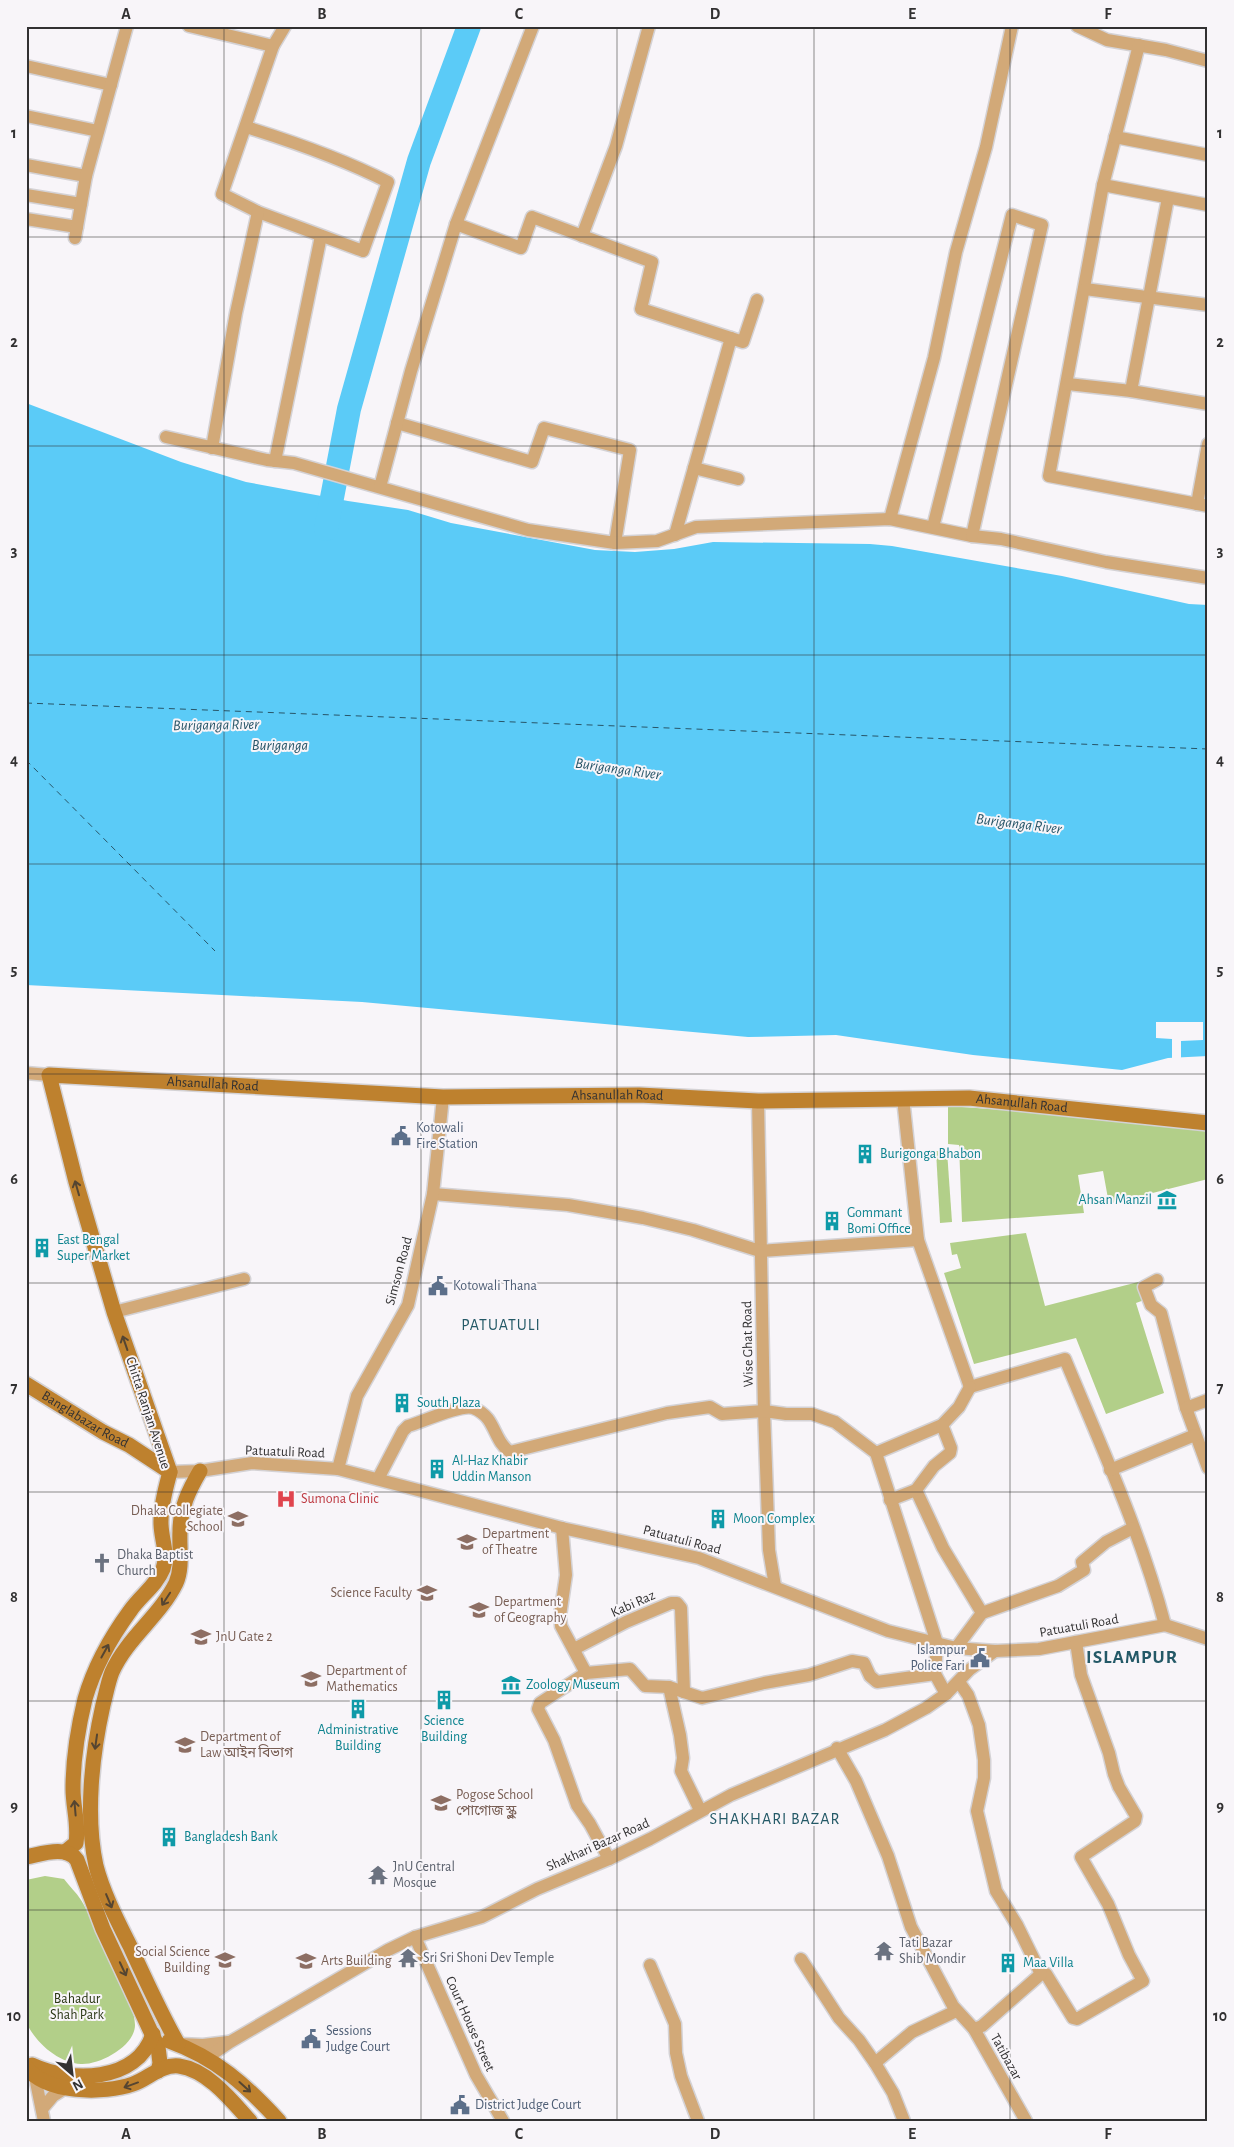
<svg xmlns="http://www.w3.org/2000/svg" width="1234" height="2147" font-family="'Alegreya Sans','Noto Sans Bengali',sans-serif">
  <style>
    .green { fill: #b2cf89 }
    .water { fill: #5bcbf7 }
    .pier { fill: #f8f5f9 }
    .lines { fill: none; stroke-linecap: round; stroke-linejoin: round }
    .river { stroke: #5bcbf7; stroke-width: 24 }
    .ferry { stroke: #285669; stroke-width: 1; stroke-dasharray: 6 5; stroke-linecap: butt }
    .street-casing { stroke: #d4d2d5; stroke-width: 15 }
    .secondary-casing { stroke: #d4d2d5; stroke-width: 18 }
    .street { stroke: #d2a978; stroke-width: 12 }
    .secondary { stroke: #be812e; stroke-width: 15 }
    .oneway { stroke: #554531 }
    .grid { fill: none; stroke: #323132; stroke-width: 1; stroke-opacity: 0.55 }
    .labels { text-anchor: middle; dominant-baseline: central; stroke-width: 4; stroke-linejoin: round; paint-order: stroke }
    .street-label { font-size: 14px; fill: #323132; stroke: #f8f5f9 }
    .service-label { font-size: 14px; fill: #4e5e75; stroke: #f8f5f9; text-anchor: start }
    .culture-label { font-size: 14px; fill: #0d838f; stroke: #f8f5f9; text-anchor: start }
    .health-label { font-size: 14px; fill: #be3a42; stroke: #f8f5f9; text-anchor: start }
    .education-label { font-size: 14px; fill: #785e54; stroke: #f8f5f9; text-anchor: start }
    .worship-label { font-size: 14px; fill: #5b616d; stroke: #f8f5f9; text-anchor: start }
    .park-label { font-size: 14px; fill: #2a3714; stroke: #f8f5f9 }
    .water-label { font-size: 15px; font-style: italic; fill: #285669; stroke: #f8f5f9 }
    .quarter-label { font-size: 16px; letter-spacing: 1px; fill: #245967; stroke: #f8f5f9 }
    .district-label { font-size: 19px; font-weight: bold; letter-spacing: 1px; fill: #245967; stroke: #f8f5f9 }
    .neatline { fill: none; stroke: #323132; stroke-width: 2 }
    .grid-label { font-size: 16px; text-anchor: middle; font-weight: bold; fill: #323132 }
  </style>
  <rect width="100%" height="100%" fill="#f8f5f9"/>
  <g class="green">
    <polygon points="948,1106 1208,1125 1208,1179 1109,1204 1103,1171 1078,1175 1084,1213 962,1222 959,1145 948,1144"/>
    <polygon points="936,1151 947,1151 952,1222 940,1223"/>
    <polygon points="1026,1233 1045,1306 1142,1281 1147,1299 1136,1303 1164,1393 1106,1414 1076,1338 974,1364 944,1273 961,1268 957,1254 952,1255 950,1243"/>
    <path d="M45 1876 64 1879C69 1886 76 1892 81 1900 88 1911 93 1925 99 1937 109 1959 135 2002 135 2025 135 2046 100 2065 81 2064 58 2063 35 2042 26 2022V1880Z"/>
  </g>
  <polygon class="water" points="26,403 181,462 246,482 348,501 408,510 451,523 595,550 635,552 674,549 713,542 870,544 892,546 1062,576 1189,604 1208,605 1208,1056 1168,1058 1122,1070 973,1055 836,1035 748,1037 362,1002 26,985"/>
  <polygon class="pier" points="1156,1022 1203,1022 1203,1040 1181,1041 1181,1059 1172,1060 1172,1039 1156,1038"/>
  <g class="lines">
    <polyline class="river" points="326,529 349,409 419,161 469,26"/>
    <g class="ferry">
      <polyline points="26,703 1208,749"/>
      <polyline points="26,760 215,951"/>
    </g>
    <defs>
      <g id="street">
        <polyline points="189,26 273,46"/>
        <polyline points="1077,26 1107,40 1166,50 1208,61"/>
        <polyline points="1139,45 1103,185 1049,476 1208,506"/>
        <polyline points="26,66 111,85"/>
        <polyline points="26,116 98,131"/>
        <path d="M246 127C294 142 343 159 388 182L363 251 258 212 222 194 273 46 285 26"/>
        <polyline points="1115,137 1208,155"/>
        <polyline points="26,165 86,176"/>
        <polyline points="1103,185 1208,205"/>
        <polyline points="26,195 81,204"/>
        <polyline points="26,219 77,227"/>
        <polyline points="456,224 521,248 532,217 652,262 641,309 743,342 757,300"/>
        <polyline points="582,236 616,146 649,26"/>
        <polyline points="75,238 86,176 127,26"/>
        <polyline points="1085,289 1208,305"/>
        <polyline points="1068,384 1131,391 1208,404"/>
        <polyline points="1131,391 1168,198"/>
        <polyline points="397,423 532,462 544,428 630,450 615,543"/>
        <polyline points="166,437 267,460 294,463 528,530 615,543 657,541 696,527 890,519 972,536 1001,539 1106,562 1208,578"/>
        <polyline points="212,448 236,313 258,212"/>
        <polyline points="275,461 321,236"/>
        <polyline points="694,468 738,479"/>
        <polyline points="380,487 411,371 456,224 533,26"/>
        <polyline points="1197,504 1208,444"/>
        <polyline points="890,519 934,358 956,252 986,147 1012,26"/>
        <polyline points="933,527 1012,215 1042,225 972,536"/>
        <polyline points="675,535 731,338"/>
        <polyline points="26,1073 49,1075"/>
        <path d="M903 1098 918 1240 970 1387 1065 1359C1101 1446 1141 1533 1165 1625"/>
        <polyline points="758,1101 764,1411 769,1550 775,1586"/>
        <polyline points="433,1194 568,1205 643,1218 693,1230 760,1251 918,1240"/>
        <polyline points="1157,1280 1144,1287 1151,1305 1161,1313 1186,1408 1208,1468"/>
        <polyline points="114,1312 244,1279"/>
        <polyline points="1186,1408 1208,1400"/>
        <polyline points="876,1453 942,1425 959,1407 970,1387"/>
        <polyline points="338,1469 357,1396 408,1305 433,1194 443,1097"/>
        <polyline points="1110,1470 1195,1435"/>
        <polyline points="170,1472 200,1471 252,1463 338,1469 562,1528 699,1558 888,1631 956,1648 995,1651 1039,1649 1165,1625 1208,1639"/>
        <path d="M378 1479 403 1431 408 1426C422 1422 461 1404 473 1408 479 1410 484 1414 488 1419 496 1430 498 1444 510 1452L667 1413 710 1407 722 1414 764 1411 786 1414H812L835 1422 876 1453 937 1643 935 1674 946 1694"/>
        <polyline points="916,1490 943,1548 982,1613"/>
        <polyline points="890,1500 916,1490 934,1466 950,1453 951,1448 942,1425"/>
        <polyline points="562,1528 566,1575 560,1616 561,1626 586,1673"/>
        <polyline points="956,1648 982,1613 1058,1586 1084,1570 1082,1562 1106,1542 1133,1528"/>
        <polyline points="574,1649 626,1622 671,1603 677,1603 681,1608 684,1692"/>
        <polyline points="959,1682 968,1695 979,1725 984,1760 984,1778 977,1811 996,1891 1017,1925 1041,1974 1046,1974 1073,2018 1077,2019 1143,1981 1129,1955 1108,1904 1081,1857 1135,1821 1136,1816 1119,1787 1114,1774 1109,1753 1081,1675 1076,1642"/>
        <polyline points="669,1687 680,1735 683,1758 681,1771 700,1810"/>
        <polyline points="837,1748 856,1781 888,1856 911,1927 953,2006 974,2029 1026,2121"/>
        <polyline points="609,1859 590,1824 577,1805 554,1740 538,1709 540,1703 586,1673 630,1669 645,1686 669,1687 702,1698 764,1683 809,1675 852,1661 864,1663 870,1676 877,1682 935,1674"/>
        <polyline points="415,1937 476,2075 503,2121"/>
        <polyline points="801,1959 839,2018 859,2040 875,2063 893,2093 904,2121"/>
        <polyline points="650,1965 675,2024 676,2053 681,2076 698,2121"/>
        <polyline points="974,2029 982,2026 1041,1974"/>
        <polyline points="180,2044 203,2045 228,2042"/>
        <polyline points="208,2057 230,2042 388,1950 415,1937 482,1917 537,1889 609,1859 650,1839 731,1795 885,1730 926,1708 946,1694 969,1670 995,1651"/>
        <polyline points="875,2063 912,2032 956,2011"/>
        <polyline points="35,2077 44,2121"/>
        <polyline points="42,2109 53,2096 67,2087"/>
      </g>
      <g id="secondary">
        <path id="s1" d="M26 1384 103 1432 129 1445 170 1472"/>
        <path id="s2" d="M65 1852 76 1843C79 1825 73 1807 73 1789 73 1759 78 1728 85 1699 94 1668 111 1637 130 1611 140 1596 156 1586 163 1569 169 1552 160 1537 161 1520 161 1504 166 1487 170 1472L114 1312 76 1182 49 1075 443 1097 639 1095 758 1101 969 1098 1208 1123"/>
        <path d="M26 1857C42 1854 66 1845 77 1860L103 1929 158 2047 160 2063 158 2071"/>
        <path d="M169 2041C216 2058 246 2085 279 2121"/>
        <path d="M178 2044C160 2012 145 1979 130 1946 117 1920 103 1893 96 1866 85 1816 92 1754 103 1705 106 1694 108 1682 112 1672 127 1638 160 1616 176 1583 183 1567 179 1548 180 1531 180 1508 189 1490 200 1471"/>
        <path d="M32 2065C70 2083 137 2083 153 2034"/>
        <path d="M26 2067C46 2094 104 2094 133 2084 148 2079 161 2064 179 2066 208 2070 232 2101 250 2121"/>
      </g>
    </defs>
    <use href="#street" class="street-casing"/>
    <use href="#secondary" class="secondary-casing"/>
    <use href="#street" class="street"/>
    <use href="#secondary" class="secondary"/>
  </g>
  <defs><path id="oneway-shaft" d="M-6 0H5M1.5-3L5.5 0L1.5 3" fill="none" stroke-width="1.6" stroke-linecap="round" stroke-linejoin="round" transform="scale(1.25)"/></defs>
  <g class="oneway">
    <use href="#oneway-shaft" transform="translate(77 1188) rotate(-106)"/>
    <use href="#oneway-shaft" transform="translate(125 1343) rotate(-109)"/>
    <use href="#oneway-shaft" transform="translate(166 1599) rotate(123)"/>
    <use href="#oneway-shaft" transform="translate(105 1651) rotate(-61)"/>
    <use href="#oneway-shaft" transform="translate(96 1742) rotate(98)"/>
    <use href="#oneway-shaft" transform="translate(75 1808) rotate(-95)"/>
    <use href="#oneway-shaft" transform="translate(109 1901) rotate(67)"/>
    <use href="#oneway-shaft" transform="translate(123 1969) rotate(65)"/>
    <use href="#oneway-shaft" transform="translate(131 2085) rotate(160)"/>
    <use href="#oneway-shaft" transform="translate(245 2087) rotate(42)"/>
  </g>
  <path class="grid" d="M224 26V2121M421 26V2121M617 26V2121M814 26V2121M1010 26V2121M26 237H1208M26 446H1208M26 655H1208M26 864H1208M26 1074H1208M26 1283H1208M26 1492H1208M26 1701H1208M26 1910H1208"/>
  <defs>
    <symbol id="civic-bare" viewBox="-9 -9 18 18"><path d="M-.6-6.5H3V-4.5H.6V-3L4-1V1h2V6H-6V1h2V-1L-.6-3ZM-1.2 2.5V6h2.4V2.5Z" fill="#5c6f8a" stroke="#f8f5f9" stroke-width="2.5" paint-order="stroke"/></symbol>
    <symbol id="building-bare" viewBox="-9 -9 18 18"><path d="M-4-6H4V6H1V3H-1V6H-4ZM-2.5-4.3h1.7v1.8h-1.7ZM.8-4.3h1.7v1.8H.8ZM-2.5-1h1.7V.8h-1.7ZM.8-1h1.7V.8H.8Z" fill="#0f9aa8" stroke="#f8f5f9" stroke-width="2.5" paint-order="stroke"/></symbol>
    <symbol id="museum-bare" viewBox="-9 -9 18 18"><path d="M0-6L6-3V-2H-6V-3ZM-5-1h2V3h-2ZM-1-1h2V3h-2ZM3-1h2V3H3ZM-6 4H6V6H-6Z" fill="#0f9aa8" stroke="#f8f5f9" stroke-width="2.5" paint-order="stroke"/></symbol>
    <symbol id="hospital-bare" viewBox="-9 -9 18 18"><path d="M-5-5h3v3.5h4V-5h3V5h-3V1.5h-4V5h-3Z" fill="#e0444e" stroke="#f8f5f9" stroke-width="2.5" paint-order="stroke"/></symbol>
    <symbol id="school-bare" viewBox="-9 -9 18 18"><path d="M0-5L7-2L0 1L-7-2ZM-4 1L0 2.5L4 1V4Q0 6-4 4Z" fill="#8d6e63" stroke="#f8f5f9" stroke-width="2.5" paint-order="stroke"/></symbol>
    <symbol id="university-bare" viewBox="-9 -9 18 18"><path d="M0-5L7-2L0 1L-7-2ZM-4 1L0 2.5L4 1V4Q0 6-4 4Z" fill="#8d6e63" stroke="#f8f5f9" stroke-width="2.5" paint-order="stroke"/></symbol>
    <symbol id="church-bare" viewBox="-9 -9 18 18"><path d="M-1.2-6h2.4v3.5h3.3v2.4h-3.3V6h-2.4V-.1h-3.3v-2.4h3.3Z" fill="#6b7280" stroke="#f8f5f9" stroke-width="2.5" paint-order="stroke"/></symbol>
    <symbol id="temple-bare" viewBox="-9 -9 18 18"><path d="M0-6L5-2H3V0L6.5 2.5H4V6H1.5V3h-3V6H-4V2.5H-6.5L-3 0V-2H-5Z" fill="#6b7280" stroke="#f8f5f9" stroke-width="2.5" paint-order="stroke"/></symbol>
  </defs>
  <g fill-rule="evenodd">
    <use href="#civic-bare" x="387" y="1122" width="28" height="28"/>
    <use href="#building-bare" x="851" y="1140" width="28" height="28"/>
    <use href="#museum-bare" x="1153" y="1186" width="28" height="28"/>
    <use href="#building-bare" x="818" y="1207" width="28" height="28"/>
    <use href="#building-bare" x="28" y="1234" width="28" height="28"/>
    <use href="#civic-bare" x="424" y="1272" width="28" height="28"/>
    <use href="#building-bare" x="388" y="1389" width="28" height="28"/>
    <use href="#building-bare" x="423" y="1455" width="28" height="28"/>
    <use href="#hospital-bare" x="272" y="1485" width="28" height="28"/>
    <use href="#school-bare" x="224" y="1505" width="28" height="28"/>
    <use href="#building-bare" x="704" y="1505" width="28" height="28"/>
    <use href="#university-bare" x="453" y="1528" width="28" height="28"/>
    <use href="#church-bare" x="88" y="1549" width="28" height="28"/>
    <use href="#university-bare" x="413" y="1579" width="28" height="28"/>
    <use href="#university-bare" x="465" y="1596" width="28" height="28"/>
    <use href="#university-bare" x="187" y="1623" width="28" height="28"/>
    <use href="#civic-bare" x="966" y="1644" width="28" height="28"/>
    <use href="#university-bare" x="297" y="1665" width="28" height="28"/>
    <use href="#museum-bare" x="497" y="1671" width="28" height="28"/>
    <use href="#building-bare" x="430" y="1686" width="28" height="28"/>
    <use href="#building-bare" x="344" y="1695" width="28" height="28"/>
    <use href="#university-bare" x="171" y="1731" width="28" height="28"/>
    <use href="#school-bare" x="427" y="1789" width="28" height="28"/>
    <use href="#building-bare" x="155" y="1823" width="28" height="28"/>
    <use href="#temple-bare" x="364" y="1861" width="28" height="28"/>
    <use href="#temple-bare" x="870" y="1937" width="28" height="28"/>
    <use href="#temple-bare" x="394" y="1944" width="28" height="28"/>
    <use href="#university-bare" x="211" y="1946" width="28" height="28"/>
    <use href="#university-bare" x="292" y="1947" width="28" height="28"/>
    <use href="#building-bare" x="994" y="1949" width="28" height="28"/>
    <use href="#civic-bare" x="297" y="2025" width="28" height="28"/>
    <use href="#civic-bare" x="446" y="2091" width="28" height="28"/>
  </g>
  <g class="labels">
    <g class="street-label">
      <text stroke="none"><textPath href="#s2" startOffset="990">Ahsanullah Road</textPath></text>
      <text stroke="none"><textPath href="#s2" startOffset="1395">Ahsanullah Road</textPath></text>
      <text stroke="none"><textPath href="#s2" startOffset="1800">Ahsanullah Road</textPath></text>
      <text transform="translate(399 1271) rotate(-75)">Simson Road</text>
      <text transform="translate(748 1344) rotate(-91)">Wise Ghat Road</text>
      <text transform="translate(148 1413) rotate(72)">Chitta Ranjan Avenue</text>
      <text stroke="none"><textPath href="#s1" startOffset="69">Banglabazar Road</textPath></text>
      <text transform="translate(285 1452) rotate(2)">Patuatuli Road</text>
      <text transform="translate(682 1540) rotate(15)">Patuatuli Road</text>
      <text transform="translate(633 1604) rotate(-24)">Kabi Raz</text>
      <text transform="translate(1079 1626) rotate(-10)">Patuatuli Road</text>
      <text transform="translate(598 1845) rotate(-24)">Shakhari Bazar Road</text>
      <text transform="translate(470 2024) rotate(66)">Court House Street</text>
      <text transform="translate(1006 2057) rotate(61)">Tatibazar</text>
    </g>
    <g class="service-label">
      <text x="416" y="1128">Kotowali<tspan x="416" dy="16">Fire Station</tspan></text>
      <text x="453" y="1286">Kotowali Thana</text>
      <text x="965" y="1650" text-anchor="end">Islampur<tspan x="965" dy="16">Police Fari</tspan></text>
      <text x="326" y="2031">Sessions<tspan x="326" dy="16">Judge Court</tspan></text>
      <text x="475" y="2105">District Judge Court</text>
    </g>
    <g class="culture-label">
      <text x="880" y="1154">Burigonga Bhabon</text>
      <text x="1152" y="1200" text-anchor="end">Ahsan Manzil</text>
      <text x="847" y="1213">Gommant<tspan x="847" dy="16">Bomi Office</tspan></text>
      <text x="57" y="1240">East Bengal<tspan x="57" dy="16">Super Market</tspan></text>
      <text x="417" y="1403">South Plaza</text>
      <text x="452" y="1461">Al-Haz Khabir<tspan x="452" dy="16">Uddin Manson</tspan></text>
      <text x="733" y="1519">Moon Complex</text>
      <text x="526" y="1685">Zoology Museum</text>
      <text x="444" y="1721" text-anchor="middle">Science<tspan x="444" dy="16">Building</tspan></text>
      <text x="358" y="1730" text-anchor="middle">Administrative<tspan x="358" dy="16">Building</tspan></text>
      <text x="184" y="1837">Bangladesh Bank</text>
      <text x="1023" y="1963">Maa Villa</text>
    </g>
    <g class="health-label">
      <text x="301" y="1499">Sumona Clinic</text>
    </g>
    <g class="education-label">
      <text x="223" y="1511" text-anchor="end">Dhaka Collegiate<tspan x="223" dy="16">School</tspan></text>
      <text x="482" y="1534">Department<tspan x="482" dy="16">of Theatre</tspan></text>
      <text x="412" y="1593" text-anchor="end">Science Faculty</text>
      <text x="494" y="1602">Department<tspan x="494" dy="16">of Geography</tspan></text>
      <text x="216" y="1637">JnU Gate 2</text>
      <text x="326" y="1671">Department of<tspan x="326" dy="16">Mathematics</tspan></text>
      <text x="200" y="1737">Department of<tspan x="200" dy="16">Law আইন বিভাগ</tspan></text>
      <text x="456" y="1795">Pogose School<tspan x="456" dy="16">পোগোজ স্কুল</tspan></text>
      <text x="210" y="1952" text-anchor="end">Social Science<tspan x="210" dy="16">Building</tspan></text>
      <text x="321" y="1961">Arts Building</text>
    </g>
    <g class="worship-label">
      <text x="117" y="1555">Dhaka Baptist<tspan x="117" dy="16">Church</tspan></text>
      <text x="393" y="1867">JnU Central<tspan x="393" dy="16">Mosque</tspan></text>
      <text x="899" y="1943">Tati Bazar<tspan x="899" dy="16">Shib Mondir</tspan></text>
      <text x="423" y="1958">Sri Sri Shoni Dev Temple</text>
    </g>
    <g class="park-label">
      <text x="77" y="1999">Bahadur<tspan x="77" dy="16">Shah Park</tspan></text>
    </g>
    <g class="water-label">
      <text transform="translate(216 725) rotate(-1)">Buriganga River</text>
      <text x="280" y="745">Buriganga</text>
      <text transform="translate(618 769) rotate(8)">Buriganga River</text>
      <text transform="translate(1019 824) rotate(7)">Buriganga River</text>
    </g>
    <g class="quarter-label">
      <text x="501" y="1325">PATUATULI</text>
      <text x="775" y="1819">SHAKHARI BAZAR</text>
    </g>
    <g class="district-label">
      <text x="1132" y="1657">ISLAMPUR</text>
    </g>
  </g>
  <rect width="1234" height="2147" fill="none" stroke="#f8f5f9" stroke-width="55"/>
  <g transform="translate(72 2074) rotate(152)" stroke="#f8f5f9" stroke-width="4" paint-order="stroke">
  <path d="M0-4L9 19L0 12L-9 19Z" fill="#323132"/>
  <text y="-8" font-size="14" font-weight="bold" text-anchor="middle" fill="#323132">N</text>
  </g>
  <rect x="28" y="28" width="1178" height="2092" class="neatline"/>
  <g class="grid-label">
    <text x="126" y="19">A</text>
    <text x="322" y="19">B</text>
    <text x="519" y="19">C</text>
    <text x="715" y="19">D</text>
    <text x="912" y="19">E</text>
    <text x="1108" y="19">F</text>
    <text x="14" y="138">1</text>
    <text x="1220" y="138">1</text>
    <text x="14" y="347">2</text>
    <text x="1220" y="347">2</text>
    <text x="14" y="556">3</text>
    <text x="1220" y="556">3</text>
    <text x="14" y="765">4</text>
    <text x="1220" y="765">4</text>
    <text x="14" y="975">5</text>
    <text x="1220" y="975">5</text>
    <text x="14" y="1184">6</text>
    <text x="1220" y="1184">6</text>
    <text x="14" y="1393">7</text>
    <text x="1220" y="1393">7</text>
    <text x="14" y="1602">8</text>
    <text x="1220" y="1602">8</text>
    <text x="14" y="1811">9</text>
    <text x="1220" y="1811">9</text>
    <text x="14" y="2021">10</text>
    <text x="1220" y="2021">10</text>
    <text x="126" y="2139">A</text>
    <text x="322" y="2139">B</text>
    <text x="519" y="2139">C</text>
    <text x="715" y="2139">D</text>
    <text x="912" y="2139">E</text>
    <text x="1108" y="2139">F</text>
  </g>
</svg>
